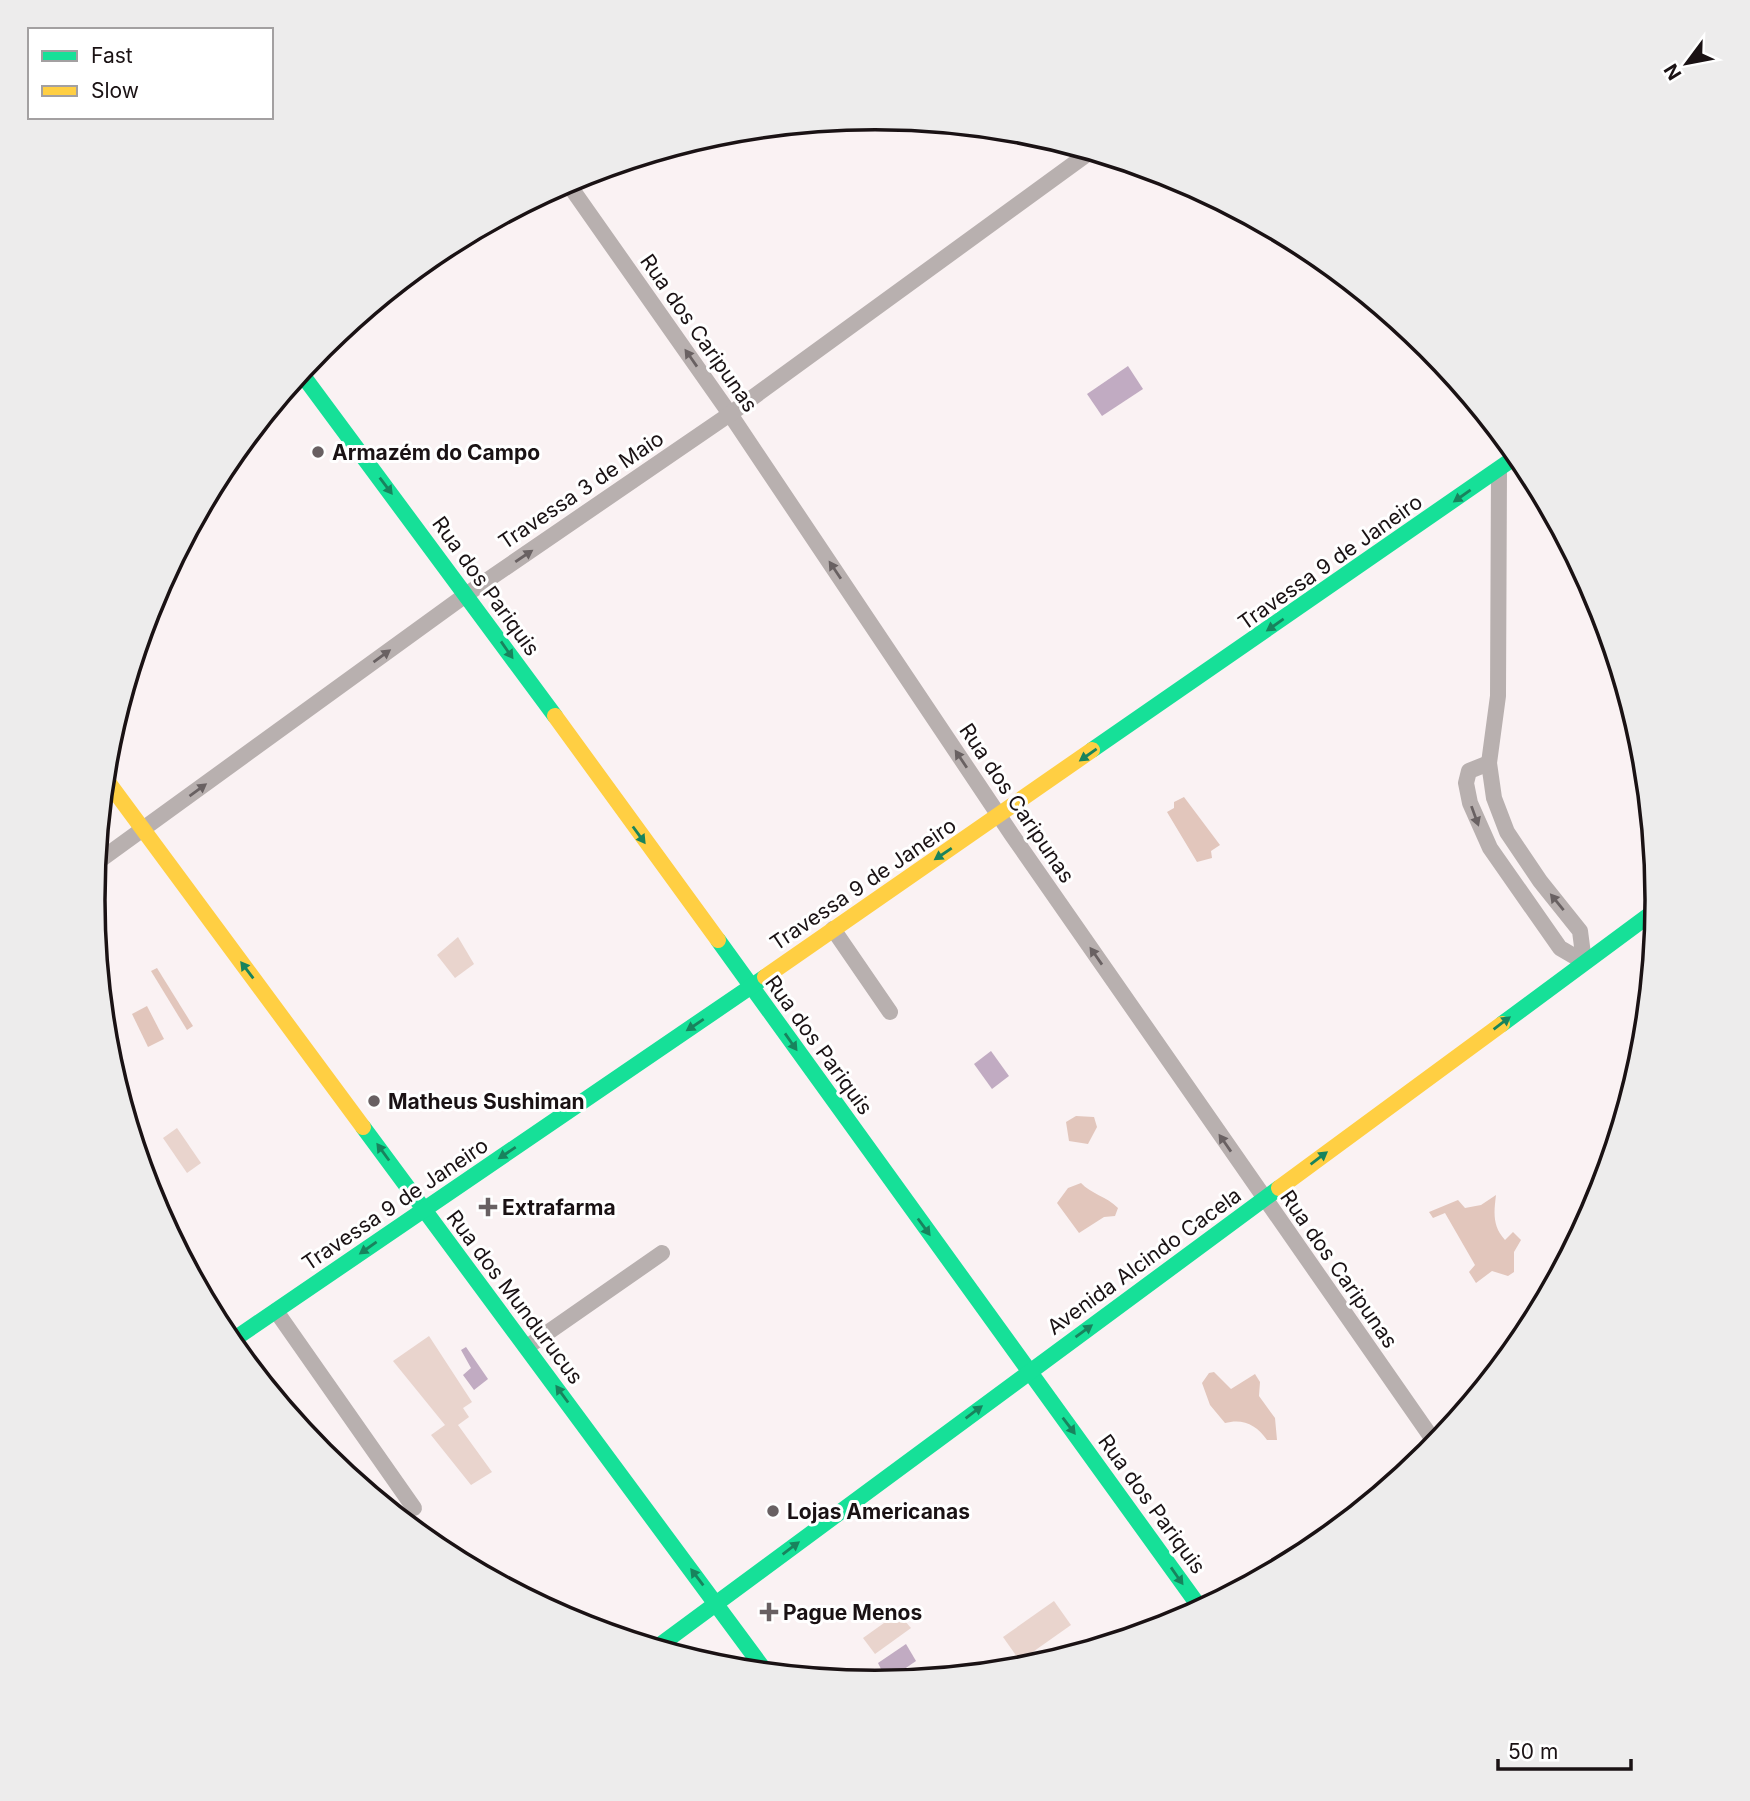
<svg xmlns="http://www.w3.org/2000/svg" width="1750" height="1801" font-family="Inter,sans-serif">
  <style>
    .green { fill: #e9d4cd }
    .forest { fill: #e2c6bc }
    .water { fill: #c1abc2 }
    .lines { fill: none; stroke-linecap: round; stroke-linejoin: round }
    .street { stroke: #b8b0af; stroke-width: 16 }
    .fast { stroke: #16e098; stroke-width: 16 }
    .slow { stroke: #ffcf43; stroke-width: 16 }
    .oneway { fill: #696162 }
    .oneway2 { fill: #18835d }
    .poi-dot { fill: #686062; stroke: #fff; stroke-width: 2.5 }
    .labels { text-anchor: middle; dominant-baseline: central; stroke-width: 6; stroke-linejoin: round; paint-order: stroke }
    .street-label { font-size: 21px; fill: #1a1214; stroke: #fff }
    .poi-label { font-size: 21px; font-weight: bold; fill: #1a1214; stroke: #fff; text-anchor: start }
    .rim { fill: none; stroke: #1a1214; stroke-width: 3.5 }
  </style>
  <rect width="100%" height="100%" fill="#faf2f3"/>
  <g class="green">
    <polygon points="458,937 474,964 455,978 437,955"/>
    <polygon points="177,1128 201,1163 187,1173 163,1138"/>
    <polygon points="429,1336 472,1402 463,1408 469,1417 458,1425 492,1472 471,1485 431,1435 445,1425 393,1361"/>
    <polygon points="1054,1601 1071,1625 1020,1661 1003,1637"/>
    <polygon points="898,1613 911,1628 875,1654 863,1638"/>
  </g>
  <g class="forest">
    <polygon points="1184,797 1220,845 1211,851 1212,858 1197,862 1167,812 1174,808 1174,802"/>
    <polygon points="157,968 193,1026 187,1030 151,971"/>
    <polygon points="147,1006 164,1039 148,1047 132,1014"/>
    <polygon points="1076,1116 1094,1117 1097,1127 1088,1144 1069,1141 1066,1122"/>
    <path d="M1081 1183C1091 1194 1106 1196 1118 1208L1115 1216 1104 1217 1079 1233 1057 1203 1068 1188Z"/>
    <path d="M1496 1195C1494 1212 1492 1226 1505 1240L1513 1232 1521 1240 1514 1252V1272L1508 1276 1492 1271 1476 1283 1469 1272 1475 1265 1445 1213 1433 1218 1429 1212 1458 1200 1465 1208 1481 1205Z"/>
    <path d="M1214 1372 1231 1389 1255 1374 1260 1382 1259 1396 1275 1418 1277 1440H1267C1257 1425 1243 1418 1225 1423L1210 1405 1202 1383 1209 1373Z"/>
  </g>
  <g class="water">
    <polygon points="1128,366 1143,389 1102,416 1087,394"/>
    <polygon points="991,1051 1009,1076 992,1089 974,1064"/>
    <polygon points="466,1347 488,1379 474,1390 463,1375 471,1368 461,1350"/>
    <polygon points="906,1644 916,1661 887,1681 878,1663"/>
  </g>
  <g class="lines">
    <g class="street">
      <polyline points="567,182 730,414 1012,835 1436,1444"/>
      <polyline points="1499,470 1498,696 1489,763 1494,798 1507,832 1540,881 1580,931 1584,962"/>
      <polyline points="1489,763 1469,771 1466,783 1470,803 1490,848 1560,948 1584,962"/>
      <polyline points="96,863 467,594 730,414 1090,152"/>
      <polyline points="833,929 890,1012"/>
      <polyline points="276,1311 414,1508"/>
      <polyline points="527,1347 662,1253"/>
    </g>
    <g class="fast">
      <polyline points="301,373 555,716"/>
      <polyline points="1092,750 1517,456"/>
      <polyline points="718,940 1201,1609"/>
      <polyline points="1502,1024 1656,910"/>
      <polyline points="363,1127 766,1672"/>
      <polyline points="230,1342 765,977"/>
      <polyline points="656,1648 1279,1188"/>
    </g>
    <g class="slow">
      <polyline points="555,716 718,940"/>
      <polyline points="105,778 363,1127"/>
      <polyline points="765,977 1092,750"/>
      <polyline points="1279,1188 1502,1024"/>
    </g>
  </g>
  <defs><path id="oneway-solid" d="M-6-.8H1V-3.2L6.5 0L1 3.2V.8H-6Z" transform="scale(1.75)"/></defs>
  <g class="oneway">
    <use href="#oneway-solid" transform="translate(691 358) rotate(-125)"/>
    <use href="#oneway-solid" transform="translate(524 556) rotate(-34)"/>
    <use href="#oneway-solid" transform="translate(835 570) rotate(-124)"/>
    <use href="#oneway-solid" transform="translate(382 656) rotate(-36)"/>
    <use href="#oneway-solid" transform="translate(961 759) rotate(-124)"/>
    <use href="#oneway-solid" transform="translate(198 790) rotate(-36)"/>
    <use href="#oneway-solid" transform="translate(1475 816) rotate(70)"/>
    <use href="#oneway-solid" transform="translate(1557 902) rotate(-129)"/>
    <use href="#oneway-solid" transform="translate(1096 956) rotate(-125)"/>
    <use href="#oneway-solid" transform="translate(1225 1143) rotate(-125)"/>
  </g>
  <g class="oneway2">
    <use href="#oneway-solid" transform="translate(386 486) rotate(53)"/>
    <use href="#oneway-solid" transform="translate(1462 496) rotate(145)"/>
    <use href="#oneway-solid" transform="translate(1275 625) rotate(145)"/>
    <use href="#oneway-solid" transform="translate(507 650) rotate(55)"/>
    <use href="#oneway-solid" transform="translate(1088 755) rotate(145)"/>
    <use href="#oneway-solid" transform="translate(639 835) rotate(54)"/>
    <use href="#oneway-solid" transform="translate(943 854) rotate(146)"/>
    <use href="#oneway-solid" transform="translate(247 970) rotate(-127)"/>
    <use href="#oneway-solid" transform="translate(1502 1023) rotate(-37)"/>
    <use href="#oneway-solid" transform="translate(695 1025) rotate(146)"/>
    <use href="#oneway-solid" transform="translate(791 1042) rotate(55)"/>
    <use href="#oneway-solid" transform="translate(383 1152) rotate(-126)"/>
    <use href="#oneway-solid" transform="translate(507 1153) rotate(146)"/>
    <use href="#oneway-solid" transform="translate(1319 1158) rotate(-37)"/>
    <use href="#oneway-solid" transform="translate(924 1227) rotate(54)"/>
    <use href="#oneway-solid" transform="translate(368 1248) rotate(145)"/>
    <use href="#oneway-solid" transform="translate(1084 1331) rotate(-36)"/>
    <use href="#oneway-solid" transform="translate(562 1394) rotate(-126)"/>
    <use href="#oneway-solid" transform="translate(974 1412) rotate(-37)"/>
    <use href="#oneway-solid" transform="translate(1069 1426) rotate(53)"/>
    <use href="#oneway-solid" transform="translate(791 1548) rotate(-37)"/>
    <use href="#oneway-solid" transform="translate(1177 1576) rotate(55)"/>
    <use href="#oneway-solid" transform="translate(697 1577) rotate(-127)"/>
  </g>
  <g class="poi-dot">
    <circle cx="318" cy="452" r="7"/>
    <circle cx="374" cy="1101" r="7"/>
    <path d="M484.5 1196.5h7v7h7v7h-7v7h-7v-7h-7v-7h7z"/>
    <circle cx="773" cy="1511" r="7"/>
    <path d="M765.5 1601.5h7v7h7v7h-7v7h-7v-7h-7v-7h7z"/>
  </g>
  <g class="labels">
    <g class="street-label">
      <text transform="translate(699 333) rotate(55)">Rua dos Caripunas</text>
      <text transform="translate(581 490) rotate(-34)">Travessa 3 de Maio</text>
      <text transform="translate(1330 562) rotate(-35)">Travessa 9 de Janeiro</text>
      <text transform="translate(486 586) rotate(54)">Rua dos Pariquis</text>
      <text transform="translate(1017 803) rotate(56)">Rua dos Caripunas</text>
      <text transform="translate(863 884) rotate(-34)">Travessa 9 de Janeiro</text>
      <text transform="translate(819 1045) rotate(54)">Rua dos Pariquis</text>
      <text transform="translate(395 1204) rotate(-34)">Travessa 9 de Janeiro</text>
      <text transform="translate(1144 1261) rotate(-36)">Avenida Alcindo Cacela</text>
      <text transform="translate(1339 1269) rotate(55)">Rua dos Caripunas</text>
      <text transform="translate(515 1297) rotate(53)">Rua dos Mundurucus</text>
      <text transform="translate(1152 1504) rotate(54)">Rua dos Pariquis</text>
    </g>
    <g class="poi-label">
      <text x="332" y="452">Armazém do Campo</text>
      <text x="388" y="1101">Matheus Sushiman</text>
      <text x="502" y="1207">Extrafarma</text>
      <text x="787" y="1511">Lojas Americanas</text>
      <text x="783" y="1612">Pague Menos</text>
    </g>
  </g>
  <path d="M0 0H1750V1801H0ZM105 900a770 770 0 1 1 1540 0a770 770 0 1 1-1540 0Z" fill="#edecec" fill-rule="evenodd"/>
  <path class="rim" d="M105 900a770 770 0 1 1 1540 0a770 770 0 1 1-1540 0Z"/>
  <rect x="28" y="28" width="245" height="91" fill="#ffffff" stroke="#a3a0a1" stroke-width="2"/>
  <rect x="42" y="51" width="35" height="10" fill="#16e098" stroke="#a3a0a1" stroke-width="2"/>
  <text x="91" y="63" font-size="21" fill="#1a1214">Fast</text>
  <rect x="42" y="86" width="35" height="10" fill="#ffcf43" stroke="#a3a0a1" stroke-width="2"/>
  <text x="91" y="98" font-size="21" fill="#1a1214">Slow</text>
  <g transform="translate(1687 63) rotate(238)" stroke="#ffffff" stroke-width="5" paint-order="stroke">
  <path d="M0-5L12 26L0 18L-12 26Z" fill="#1a1214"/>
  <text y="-10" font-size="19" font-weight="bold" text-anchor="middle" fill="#1a1214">N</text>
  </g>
  <path d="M1498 1759v10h133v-10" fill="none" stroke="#1a1214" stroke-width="3.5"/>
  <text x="1508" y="1759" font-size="21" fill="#1a1214" stroke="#ffffff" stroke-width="5" paint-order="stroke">50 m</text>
</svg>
